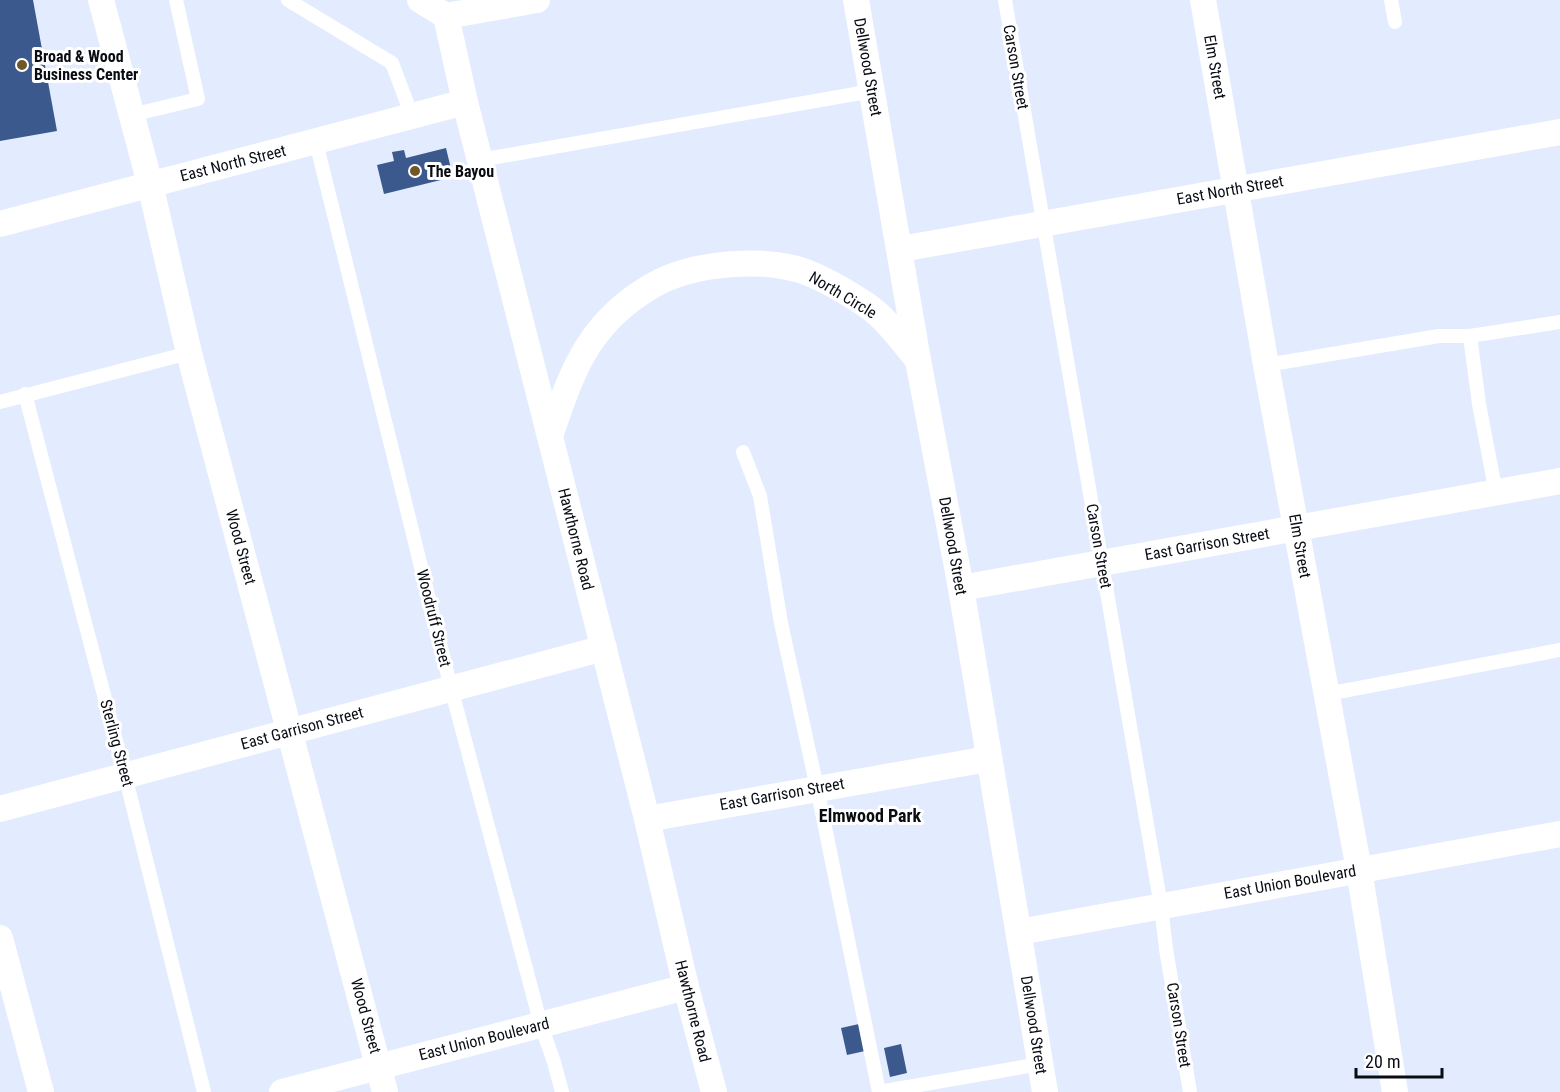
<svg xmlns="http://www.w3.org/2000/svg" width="1560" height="1092" font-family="'Roboto Condensed',sans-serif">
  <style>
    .building { fill: #3c598d }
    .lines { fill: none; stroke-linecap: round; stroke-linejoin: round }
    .service { stroke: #fff; stroke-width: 14 }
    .minor { stroke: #fff; stroke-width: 26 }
    .poi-dot { fill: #6f5828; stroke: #fff; stroke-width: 2 }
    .labels { text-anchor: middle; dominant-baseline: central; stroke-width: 6; stroke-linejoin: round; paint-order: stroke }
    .poi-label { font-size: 16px; font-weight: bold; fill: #090d13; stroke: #fff; text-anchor: start }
    .street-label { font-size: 16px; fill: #090d13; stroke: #fff }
    .neighbourhood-label { font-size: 18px; font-weight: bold; fill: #090d13; stroke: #fff }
  </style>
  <rect width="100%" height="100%" fill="#e2ecfe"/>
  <g class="building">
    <polygon points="0,0 33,0 57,131 0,141"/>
    <polygon points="446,148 453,177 384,194 377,165 394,161 392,152 404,150 406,158"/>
    <polygon points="859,1024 865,1051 847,1055 841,1028"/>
    <polygon points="901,1044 907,1073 890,1077 884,1048"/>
  </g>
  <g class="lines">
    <g class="service">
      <polyline points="288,0 392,63 412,116"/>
      <polyline points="1005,0 1161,906 1166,949 1190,1092"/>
      <polyline points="1391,0 1395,22"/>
      <polyline points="131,115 198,99 176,0"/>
      <polyline points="316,142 451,688 541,1025 554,1062 562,1092"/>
      <polyline points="480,160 872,91"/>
      <polyline points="1470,336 1479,404 1496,493"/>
      <polyline points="1266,365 1439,336 1470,336 1560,322"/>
      <polyline points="25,394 125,775 204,1092"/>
      <polyline points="0,402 189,353"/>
      <polyline points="743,452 760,496 781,623 817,788 879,1092 1040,1064"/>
      <polyline points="1327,694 1560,650"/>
    </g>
    <g class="minor">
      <polyline points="101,0 150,184 189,353 385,1092"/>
      <polyline points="420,0 446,16 465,102 647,819 686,987 714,1092"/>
      <polyline points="856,0 918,360 961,588 1045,1092"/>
      <polyline points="1203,0 1266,365 1359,870 1395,1092"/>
      <polyline points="446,16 537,0"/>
      <polyline points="0,224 465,102"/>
      <polyline points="901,249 1560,132"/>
      <path d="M550 436C562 402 573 365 595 336 612 313 636 294 661 281 699 263 760 258 800 270 822 277 845 291 865 304 886 318 902 341 918 360"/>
      <polyline points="961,588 1560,481"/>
      <polyline points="0,809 604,648"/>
      <polyline points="647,819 988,759"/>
      <polyline points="1019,932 1560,834"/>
      <polyline points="0,938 41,1092"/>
      <polyline points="282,1092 686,987"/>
    </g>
  </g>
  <g class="poi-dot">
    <circle cx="22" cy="65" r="6"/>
    <circle cx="415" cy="171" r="6"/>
  </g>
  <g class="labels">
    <g class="poi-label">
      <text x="34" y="56">Broad &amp; Wood<tspan x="34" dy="18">Business Center</tspan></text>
      <text x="427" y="171">The Bayou</text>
    </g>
    <g class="street-label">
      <text transform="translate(868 67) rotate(80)">Dellwood Street</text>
      <text transform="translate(1016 67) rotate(80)">Carson Street</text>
      <text transform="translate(1215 67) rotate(80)">Elm Street</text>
      <text transform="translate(233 163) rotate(-14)">East North Street</text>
      <text transform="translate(1230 190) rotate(-10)">East North Street</text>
      <text transform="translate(843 295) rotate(31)">North Circle</text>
      <text transform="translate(576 539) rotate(76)">Hawthorne Road</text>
      <text transform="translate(1207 544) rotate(-10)">East Garrison Street</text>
      <text transform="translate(953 546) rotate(80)">Dellwood Street</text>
      <text transform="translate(1099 546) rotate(80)">Carson Street</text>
      <text transform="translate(1300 546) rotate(80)">Elm Street</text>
      <text transform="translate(241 547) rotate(75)">Wood Street</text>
      <text transform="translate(434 618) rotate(76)">Woodruff Street</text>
      <text transform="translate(302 728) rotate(-15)">East Garrison Street</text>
      <text transform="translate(117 743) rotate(75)">Sterling Street</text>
      <text transform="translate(782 794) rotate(-10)">East Garrison Street</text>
      <text transform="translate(1290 882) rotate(-10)">East Union Boulevard</text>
      <text transform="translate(693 1011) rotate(76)">Hawthorne Road</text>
      <text transform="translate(366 1016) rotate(75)">Wood Street</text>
      <text transform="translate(1034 1025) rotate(81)">Dellwood Street</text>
      <text transform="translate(1179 1025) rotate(81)">Carson Street</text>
      <text transform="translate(484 1039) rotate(-14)">East Union Boulevard</text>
    </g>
    <g class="neighbourhood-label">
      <text x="870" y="815">Elmwood Park</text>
    </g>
  </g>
  <path d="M1356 1068v9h86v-9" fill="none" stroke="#090d13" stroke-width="3"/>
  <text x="1365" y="1068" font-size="18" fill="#090d13" stroke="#ffffff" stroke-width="4.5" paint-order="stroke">20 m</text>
</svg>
